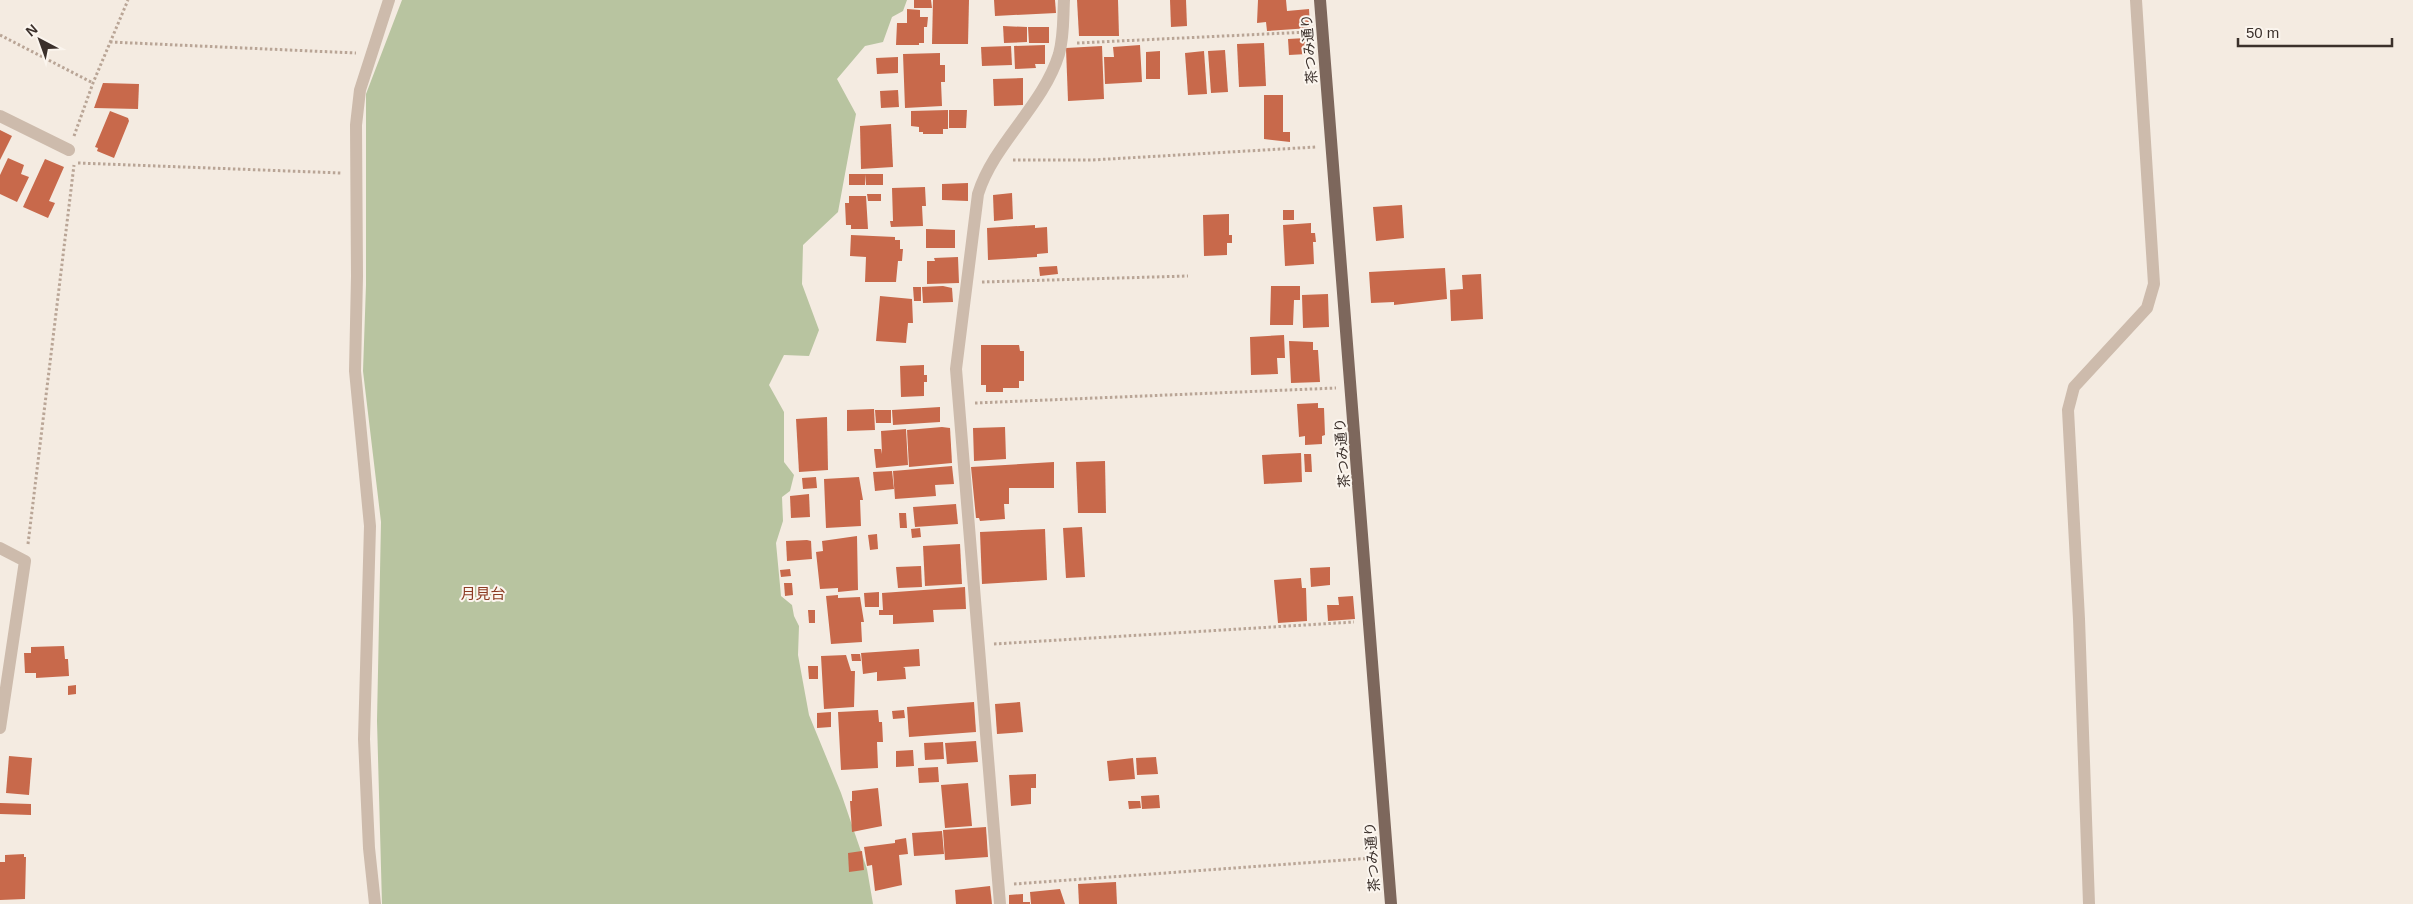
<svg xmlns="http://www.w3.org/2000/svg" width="2413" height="904" font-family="Helvetica,'Noto Sans JP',sans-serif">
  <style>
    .green { fill: #b8c4a0 }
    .building { fill: #c8694b }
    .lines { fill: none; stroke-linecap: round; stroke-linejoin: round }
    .path { stroke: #b9a596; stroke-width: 3; stroke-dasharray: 2.5 2.5; stroke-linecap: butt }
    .street { stroke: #cdbbac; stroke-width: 12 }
    .primary { stroke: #7d675c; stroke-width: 12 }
    .labels { text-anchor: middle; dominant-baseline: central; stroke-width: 4; stroke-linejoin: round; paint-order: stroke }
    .street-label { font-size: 14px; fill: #3b302b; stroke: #fbf5ee }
    .neighbourhood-label { font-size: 15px; fill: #8c3b22; stroke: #fbf5ee }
  </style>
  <rect width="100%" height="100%" fill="#f4ebe1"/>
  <polygon class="green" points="402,0 907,0 903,11 892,17 883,42 865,46 837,79 856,114 838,212 803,245 802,284 819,330 809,356 784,355 769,385 784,412 784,462 794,475 790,491 782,497 783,521 776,543 781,596 792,605 794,616 799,626 798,655 809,715 841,793 867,869 873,904 382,904 377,721 381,522 363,371 366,285 366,94"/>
  <g class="building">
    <polygon points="914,0 931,0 932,8 914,8"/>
    <polygon points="933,0 969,0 968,44 932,44"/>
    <polygon points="994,0 1055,0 1056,13 995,16"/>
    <polygon points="1077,0 1118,0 1119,36 1079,36"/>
    <polygon points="1170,0 1186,0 1187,26 1171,27"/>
    <polygon points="1258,0 1286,0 1287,11 1309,9 1310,28 1267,31 1266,22 1257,23"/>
    <polygon points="907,9 920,10 920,17 928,17 927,27 924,27 924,43 919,43 919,45 896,45 897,23 907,23"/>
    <polygon points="1003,26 1027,27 1027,42 1004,43"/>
    <polygon points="1028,27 1049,27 1049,43 1029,43"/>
    <polygon points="1306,38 1307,54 1289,55 1288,39"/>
    <polygon points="1264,43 1266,86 1239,87 1237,44"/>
    <polygon points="1045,45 1045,64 1035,64 1036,68 1015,69 1014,46"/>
    <polygon points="1140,45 1142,82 1105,84 1104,57 1114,57 1113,47"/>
    <polygon points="1011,46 1012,65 982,66 981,47"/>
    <polygon points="1102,46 1104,99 1068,101 1066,48"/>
    <polygon points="1225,50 1228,92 1211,93 1208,51"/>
    <polygon points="1160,51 1160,79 1146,79 1146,52"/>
    <polygon points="1204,51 1207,94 1188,95 1185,53"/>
    <polygon points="940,53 940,65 945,65 945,82 941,82 942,106 905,108 903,54"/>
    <polygon points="898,57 898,73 877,74 876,58"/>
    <polygon points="1023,78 1023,105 994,106 993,79"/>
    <polygon points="103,83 139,84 138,109 94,108"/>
    <polygon points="898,90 899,107 881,108 880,91"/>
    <polygon points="1264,95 1283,95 1283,132 1290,132 1290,142 1264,139"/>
    <polygon points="948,110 948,129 943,129 943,134 923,134 923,132 919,132 919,127 911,126 911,111"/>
    <polygon points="949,110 967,110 966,128 949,128"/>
    <polygon points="110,111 128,118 129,121 114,158 97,151 98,148 95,147"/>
    <polygon points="891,124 893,167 861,169 860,126"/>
    <polygon points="0,130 12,136 0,160"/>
    <polygon points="8,158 24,165 21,174 29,177 17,202 0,194 0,175"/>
    <polygon points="45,159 64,167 49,201 55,203 48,218 23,207"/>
    <rect x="849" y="174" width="16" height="11"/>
    <polygon points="865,174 883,174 883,185 866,185"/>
    <polygon points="968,183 968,201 942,200 942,184"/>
    <polygon points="925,187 926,206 922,206 923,226 891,227 890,221 893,221 892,188"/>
    <polygon points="1012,193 1013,219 994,221 993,195"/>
    <polygon points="867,194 881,194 881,201 868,201"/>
    <polygon points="849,196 866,196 868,229 851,229 851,225 846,225 845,203 849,203"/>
    <polygon points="1402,205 1404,238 1376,241 1373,207"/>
    <rect x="1283" y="210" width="11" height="10"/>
    <polygon points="1229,214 1229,235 1232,235 1232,243 1227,243 1227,255 1204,256 1203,215"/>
    <polygon points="1311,223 1311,233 1315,233 1316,242 1313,242 1314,264 1285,266 1283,225"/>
    <polygon points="1035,225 1035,228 1047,227 1048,253 1037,254 1037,257 988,260 987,228"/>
    <polygon points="926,229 955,230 955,248 926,248"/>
    <polygon points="851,235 895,237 895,240 900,240 900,249 903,249 902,261 898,261 896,282 865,282 866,257 850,256"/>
    <polygon points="958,257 959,283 927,284 927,261 935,261 934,258"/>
    <polygon points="1057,266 1058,274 1040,276 1039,267"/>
    <polygon points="1445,268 1447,299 1394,305 1394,302 1371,303 1369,272"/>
    <polygon points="1481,274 1483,319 1451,321 1450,290 1463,289 1462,275"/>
    <polygon points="943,286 952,288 953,302 923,303 922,287"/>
    <polygon points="1271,286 1300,286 1300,300 1294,300 1293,325 1270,325"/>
    <polygon points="913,287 921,287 921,301 914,301"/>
    <polygon points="1328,294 1329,327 1303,328 1302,295"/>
    <polygon points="880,296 912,299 913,323 908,323 906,343 876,341"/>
    <polygon points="1284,335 1285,358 1277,358 1278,374 1251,375 1250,337"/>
    <polygon points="1289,341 1313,342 1313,350 1318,350 1320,382 1291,383"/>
    <polygon points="981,345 1019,345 1020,351 1024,351 1024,381 1019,381 1019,388 1003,388 1003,392 986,392 986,385 981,385"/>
    <polygon points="924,365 924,375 927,375 927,382 924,382 924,396 901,397 900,366"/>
    <polygon points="1318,403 1318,408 1324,408 1325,435 1322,436 1322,444 1305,445 1305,436 1299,437 1297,404"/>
    <polygon points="940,407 940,422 893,425 892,410"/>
    <polygon points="874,409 875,430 847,431 847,410"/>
    <polygon points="875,410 891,410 891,423 876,423"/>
    <polygon points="827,417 828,470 799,472 796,419"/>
    <polygon points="942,427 950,428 952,463 909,467 907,430"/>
    <polygon points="1005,427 1006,459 974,461 973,428"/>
    <polygon points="906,429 908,465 876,468 874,449 881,449 882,454 881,431"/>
    <polygon points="1301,453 1302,482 1264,484 1262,455"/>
    <polygon points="1304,454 1311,454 1312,472 1305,472"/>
    <polygon points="1105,461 1106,513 1078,513 1076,462"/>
    <polygon points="1054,462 1054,488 1009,488 1009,504 1004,504 1005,519 980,521 979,518 976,518 971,467"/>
    <polygon points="952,466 954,484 935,485 936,496 895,499 893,471"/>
    <polygon points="892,471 894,489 875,491 873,472"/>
    <polygon points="816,477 817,488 803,489 802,478"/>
    <polygon points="859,477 863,500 860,500 861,526 826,528 824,479"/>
    <polygon points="809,494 810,517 791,518 790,496"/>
    <polygon points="956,504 958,524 915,527 913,507"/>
    <polygon points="899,513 906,513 907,528 900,528"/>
    <polygon points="1082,527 1085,577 1066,578 1063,528"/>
    <polygon points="920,528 921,537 912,538 911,529"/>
    <polygon points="1045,529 1047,580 982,584 980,532"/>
    <polygon points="877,534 878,549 870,550 868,535"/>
    <polygon points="857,536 858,590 838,592 838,588 820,589 816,552 823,551 822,541"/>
    <polygon points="807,540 811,541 812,559 787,561 786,541"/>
    <polygon points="960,544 962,584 925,586 923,546"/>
    <polygon points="921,566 922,587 898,588 896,567"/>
    <polygon points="1330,567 1330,585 1311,587 1310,568"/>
    <polygon points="790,569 791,576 781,577 780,570"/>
    <polygon points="1301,578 1302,588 1306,588 1307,621 1278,623 1274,580"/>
    <polygon points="784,583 792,583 793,595 785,596"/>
    <polygon points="965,587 966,609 933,610 934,622 893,624 893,615 879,615 879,610 883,610 882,593"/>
    <polygon points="879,592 879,607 865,607 864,593"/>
    <polygon points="838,595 838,598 860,597 864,622 861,622 862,642 831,644 826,596"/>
    <polygon points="1353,596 1355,619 1328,621 1327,605 1339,605 1338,597"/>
    <polygon points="808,610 815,610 815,623 809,623"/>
    <polygon points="64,646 65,659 68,659 69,676 36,678 36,673 25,673 24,653 31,653 31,647"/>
    <polygon points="919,649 920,666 903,667 905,668 906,679 877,681 877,672 863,674 861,653"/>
    <polygon points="851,654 860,654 861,661 852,661"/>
    <polygon points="846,655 851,671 855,671 854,707 824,709 821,656"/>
    <polygon points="808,666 818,666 818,679 809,679"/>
    <polygon points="76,685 76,694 68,695 68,686"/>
    <polygon points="974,702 976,732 909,737 907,707"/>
    <polygon points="1020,702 1023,732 997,734 995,704"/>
    <polygon points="878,710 879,722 882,722 883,742 877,742 878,768 841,770 838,712"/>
    <polygon points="904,710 905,718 893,719 892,711"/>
    <polygon points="831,712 831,727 817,728 817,713"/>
    <polygon points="976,741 978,762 947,764 945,743"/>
    <polygon points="943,742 944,759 925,760 924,743"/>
    <polygon points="913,750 914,766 896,767 896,751"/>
    <polygon points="9,756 32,758 29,795 6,793"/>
    <polygon points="1156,757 1158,774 1137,775 1136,758"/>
    <polygon points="1133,758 1135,779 1109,781 1107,761"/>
    <polygon points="938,767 939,782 919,783 918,768"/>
    <polygon points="1036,774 1036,788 1031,788 1031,804 1011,806 1009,775"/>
    <polygon points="968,783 972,826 945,828 941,785"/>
    <polygon points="878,788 882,826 852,832 850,801 852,801 852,791"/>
    <polygon points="1159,795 1160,808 1142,809 1141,796"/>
    <polygon points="1128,801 1140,801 1141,808 1129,809"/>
    <polygon points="0,803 31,804 31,815 0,814"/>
    <polygon points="986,827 988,857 945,860 943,830"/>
    <polygon points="942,831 944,854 914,856 912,833"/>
    <polygon points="906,838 908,854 899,855 902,885 875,891 872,865 867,866 864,847 895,843 895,840"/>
    <polygon points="862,851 864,870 849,872 848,853"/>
    <polygon points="24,854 24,857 26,857 25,899 0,900 0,862 5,862 5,855"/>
    <polygon points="1116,882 1117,904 1079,904 1078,884"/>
    <polygon points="990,886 992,904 956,904 955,890"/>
    <polygon points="1060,889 1065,904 1031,904 1030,892"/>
    <polygon points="1023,894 1023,902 1030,902 1030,904 1009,904 1009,895"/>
  </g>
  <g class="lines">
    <g class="path">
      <polyline points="0,35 93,83"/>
      <polyline points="110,42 356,53"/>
      <polyline points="1077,43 1308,32"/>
      <polyline points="74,136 93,83 128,0"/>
      <polyline points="1013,160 1092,160 1316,147"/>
      <polyline points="78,163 341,173"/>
      <polyline points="982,282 1188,276"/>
      <polyline points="975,403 1336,388"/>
      <polyline points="28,544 74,165"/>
      <polyline points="994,644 1354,622"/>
      <polyline points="1014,884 1372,858"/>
    </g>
    <g class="street">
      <polyline points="0,116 69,150"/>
      <polyline points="0,548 25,561 0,728"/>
      <polyline points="375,904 369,848 364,739 370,526 355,371 357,276 356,125 360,90 389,0"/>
      <path d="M1000 904 956 369 978 194C994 143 1043 106 1059 54 1064 36 1063 18 1064 0"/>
      <polyline points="2089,904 2079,619 2068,410 2074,387 2147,308 2154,284 2136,0"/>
    </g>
    <polyline class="primary" points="1320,0 1391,904"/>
  </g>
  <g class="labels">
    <g class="street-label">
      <text transform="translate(1309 49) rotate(-95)">茶つみ通り</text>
      <text transform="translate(1342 453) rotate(-94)">茶つみ通り</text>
      <text transform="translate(1372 857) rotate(-94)">茶つみ通り</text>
    </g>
    <g class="neighbourhood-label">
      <text x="483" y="593">月見台</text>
    </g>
  </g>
  <g transform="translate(40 40) rotate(319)" stroke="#fbf5ee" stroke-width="4" paint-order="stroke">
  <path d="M0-4L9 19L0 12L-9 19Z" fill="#3b302b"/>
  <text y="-8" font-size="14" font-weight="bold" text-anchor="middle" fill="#3b302b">N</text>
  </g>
  <path d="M2238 38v8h154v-8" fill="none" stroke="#3b302b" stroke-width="2.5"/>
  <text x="2246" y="38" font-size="15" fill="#3b302b" stroke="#fbf5ee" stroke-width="4" paint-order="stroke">50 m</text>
</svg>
